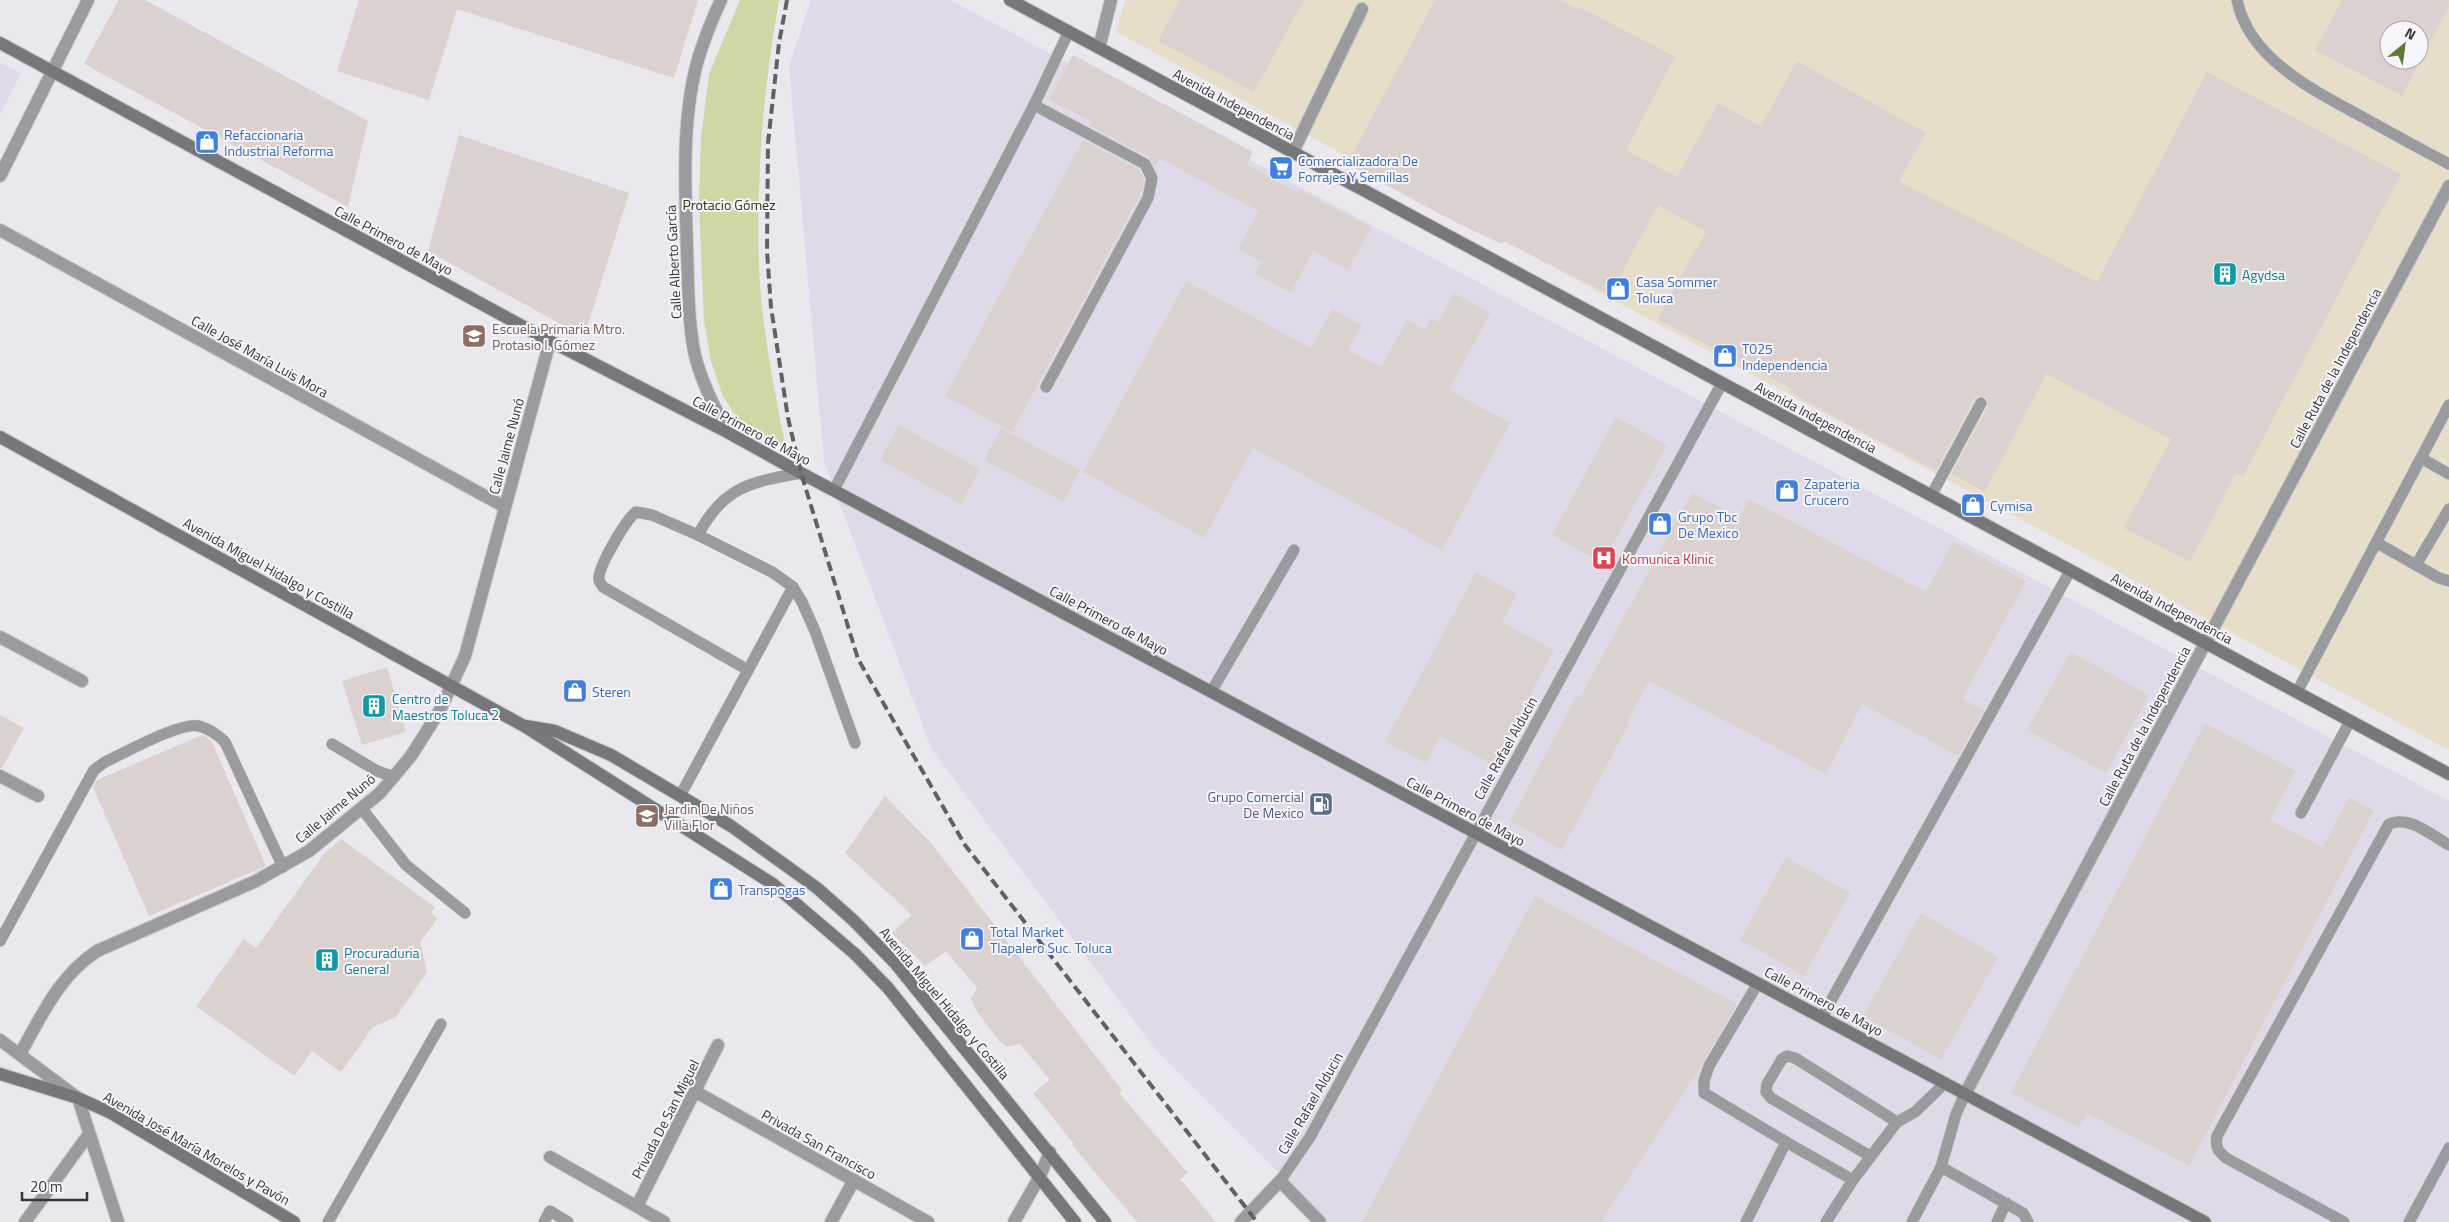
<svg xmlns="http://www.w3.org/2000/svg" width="2449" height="1222" font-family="'Titillium Web',sans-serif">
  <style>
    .built { fill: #e0dae8 }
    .industrial { fill: #e7dec9; fill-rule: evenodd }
    .green { fill: #cdd8a4 }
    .building { fill: #dbd1cf; fill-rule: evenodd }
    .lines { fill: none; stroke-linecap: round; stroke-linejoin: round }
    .service-casing { stroke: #c6c3ca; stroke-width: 12 }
    .minor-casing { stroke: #c6c3ca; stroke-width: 14 }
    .tertiary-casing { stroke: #c6c3ca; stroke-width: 14 }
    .secondary-casing { stroke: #c6c3ca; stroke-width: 14 }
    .service { stroke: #9a9b9f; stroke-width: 11 }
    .minor { stroke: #9a9b9f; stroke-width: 12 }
    .tertiary { stroke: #9a9b9f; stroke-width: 12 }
    .secondary { stroke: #75777b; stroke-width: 12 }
    .rail { stroke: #626064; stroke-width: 4; stroke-dasharray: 10 5; stroke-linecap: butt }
    .labels { text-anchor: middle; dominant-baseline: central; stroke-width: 4; stroke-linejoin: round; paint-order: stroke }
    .street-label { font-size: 14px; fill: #353437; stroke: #f7f4fc }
    .shop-label { font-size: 14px; fill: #366cbe; stroke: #f7f4fc; text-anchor: start }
    .park-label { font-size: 14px; fill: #2c3209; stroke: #f7f4fc }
    .culture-label { font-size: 14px; fill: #0d838f; stroke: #f7f4fc; text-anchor: start }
    .education-label { font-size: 14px; fill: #785e54; stroke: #f7f4fc; text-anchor: start }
    .health-label { font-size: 14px; fill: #be3a42; stroke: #f7f4fc; text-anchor: start }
    .service-label { font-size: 14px; fill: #4e5e75; stroke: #f7f4fc; text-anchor: end }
  </style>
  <rect width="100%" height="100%" fill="#eae7ef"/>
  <g class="built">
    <polygon points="811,0 950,0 2449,801 2449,1222 1328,1222 1155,1049 931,748 824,461 789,66"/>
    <polygon points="0,63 21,73 0,115"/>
  </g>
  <path class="industrial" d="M1125 0H2449V750L1116 32ZM2389 30H2419V60H2389Z"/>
  <path class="green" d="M740 0H779C763 89 756 178 759 268 762 328 774 390 786 448L740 423 723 396 711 361 704 321 699 204 701 137 709 74Z"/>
  <g class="building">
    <polygon points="119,0 145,0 368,121 348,207 84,64"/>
    <polygon points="359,0 698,0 674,78 457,9 429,100 337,71"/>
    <polygon points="1180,0 1304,0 1254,92 1158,41"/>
    <polygon points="1435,0 1560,0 1579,10 1580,7 1675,57 1626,150 1677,177 1718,103 1761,126 1797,61 1926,133 1899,181 2097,282 2207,72 2401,174 2243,477 2236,473 2190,562 2124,528 2171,439 2046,374 1985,492 1951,474 1988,407 1988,400 1984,396 1978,396 1974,399 1936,471 1827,413 1790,392 1792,389 1657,319 1706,232 1658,205 1610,295 1504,241 1502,244 1459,224 1347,164"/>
    <path d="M2342 0H2449V6L2402 96 2315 50ZM2389 30H2419V60H2389Z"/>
    <polygon points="1073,55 1253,152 1247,165 1299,193 1300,190 1371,227 1348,270 1313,251 1291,293 1255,274 1262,262 1238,249 1258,211 1159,158 1155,167 1149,157 1090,126 1092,122 1049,99"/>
    <polygon points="459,135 629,193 584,337 428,251"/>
    <polygon points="1083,140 1139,170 1144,179 1142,191 1012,432 945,396"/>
    <polygon points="1186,281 1311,348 1332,309 1362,325 1348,350 1381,367 1407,320 1425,329 1431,318 1439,322 1454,293 1490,313 1449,390 1510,423 1442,550 1253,448 1204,538 1083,472"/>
    <polygon points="1616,417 1667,445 1603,563 1552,535"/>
    <polygon points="899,425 980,469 961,504 880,460"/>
    <polygon points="1001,428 1080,470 1064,502 984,460"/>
    <polygon points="1692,493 1739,518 1749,499 1926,592 1953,542 2026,581 1962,699 1984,710 1958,756 1862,704 1826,774 1649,681 1627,722 1629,723 1562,850 1510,821 1577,695 1580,697"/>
    <polygon points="1476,572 1517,594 1502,622 1554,650 1493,765 1440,736 1426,763 1385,742"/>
    <polygon points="2071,652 2149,695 2106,773 2027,730"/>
    <polygon points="387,667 406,732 362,745 342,681"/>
    <polygon points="0,715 24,728 2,768 0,768"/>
    <polygon points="2205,723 2296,771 2270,820 2323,847 2349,797 2374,811 2189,1166 2087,1113 2079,1128 2011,1093"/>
    <polygon points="202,735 211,740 266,866 149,916 93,787 97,780"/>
    <polygon points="885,796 931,843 1122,1090 1119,1093 1188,1173 1180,1179 1216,1222 1137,1222 1072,1145 1074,1144 1033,1093 1050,1080 1020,1044 1007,1047 999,1041 976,1010 971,999 977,988 946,951 925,966 892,933 912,915 845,853"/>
    <polygon points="341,839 435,907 431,912 437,919 420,942 427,972 396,1017 373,1027 341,1072 312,1051 294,1076 196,1006 244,939 256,948 324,854"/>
    <polygon points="1786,857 1850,893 1804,976 1740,940"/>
    <polygon points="1535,896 1737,1004 1701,1066 1601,1222 1362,1222"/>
    <polygon points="1921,913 1998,957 1941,1060 1863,1016"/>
  </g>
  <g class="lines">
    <defs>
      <g id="service">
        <path d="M2237 0C2249 61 2319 93 2368 120 2395 135 2422 150 2449 164"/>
        <polyline points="1034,105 1069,31"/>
        <polyline points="2421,458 2449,474"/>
        <polyline points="834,490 1034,105 1145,164 1152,178 1148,198 1046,387"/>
        <polyline points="1931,496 1981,403"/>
        <path d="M698 535C723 487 750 482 801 473"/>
        <polyline points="2377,543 2439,578 2449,581"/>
        <polyline points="2416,565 2449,509"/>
        <path d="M748 670 603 587C602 585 600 583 599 580 597 568 626 520 636 512L652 515 698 535 772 572 793 587 802 602 815 631 855 743"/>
        <polyline points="1211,692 1294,550"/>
        <polyline points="2297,692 2449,405"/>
        <polyline points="332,744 377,771 394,777"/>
        <polyline points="680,796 793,587"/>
        <polyline points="362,809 406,865 465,913"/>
        <polyline points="2301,813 2350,721"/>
        <path d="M0 941 94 770 105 762C125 753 179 722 199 726 210 729 218 735 225 742L283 867"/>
        <polyline points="1758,983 1709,1066 1704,1081 1704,1093 1786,1142"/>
        <polyline points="1822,1017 2070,571"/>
        <polyline points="1870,1156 1771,1098 1766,1092 1767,1084 1782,1059 1787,1056 1795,1058 1897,1122"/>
        <polyline points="1941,1167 2023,1213 2028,1222"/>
        <polyline points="1280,1181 1310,1137 1722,383"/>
        <polyline points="328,1222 441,1024"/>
        <polyline points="544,1222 550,1211 568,1222"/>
        <polyline points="1746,1222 1786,1142 1853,1180"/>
        <polyline points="1826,1222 1853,1180 1897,1122 1915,1112 1945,1083"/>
        <polyline points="1912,1222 1941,1167 1956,1114 1965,1094"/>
        <polyline points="1997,1222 2006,1203"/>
        <path d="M2344 1222 2226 1158C2218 1151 2215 1147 2217 1136L2389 824C2409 815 2431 835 2449 845"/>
        <polyline points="2409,1222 2449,1148"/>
      </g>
      <g id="minor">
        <path d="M721 0C713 17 706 35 700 53 681 112 685 187 687 249 688 283 688 318 694 351 700 379 714 406 727 432"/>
        <polyline points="1099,48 1111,0"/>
        <polyline points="1293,152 1362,9"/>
        <polyline points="0,176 88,0"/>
        <polyline points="0,230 505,507"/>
        <polyline points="0,637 82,681"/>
        <polyline points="0,776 38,796"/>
        <polyline points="0,1040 78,1098 118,1222"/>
        <path d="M20 1054C42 1015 59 976 97 951L256 881 309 851 380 793 411 756 440 710 465 656 550 341"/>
        <polyline points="696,1092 928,1222"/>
        <polyline points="1965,1094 2449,186"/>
        <polyline points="550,1157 664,1222"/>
        <polyline points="637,1206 718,1045"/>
        <polyline points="25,1222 89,1134"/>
        <polyline points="831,1222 854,1180"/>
        <polyline points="1014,1222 1040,1176 1050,1152"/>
      </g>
      <polyline id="tertiary" points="1241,1222 1280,1181 1320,1222"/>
      <g id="secondary">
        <polyline points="1010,0 2449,774"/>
        <polyline points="0,43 550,341 727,432 801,473 2205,1222"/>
        <polyline points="0,437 524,726 773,884 855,954 888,988 1075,1222"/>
        <polyline points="526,726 555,731 611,755 731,826 817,888 853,920 895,963 1105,1222"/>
        <polyline points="0,1074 78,1098 111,1113 294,1222"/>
      </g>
    </defs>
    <use href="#service" class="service-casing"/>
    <use href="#minor" class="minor-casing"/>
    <use href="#tertiary" class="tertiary-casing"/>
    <use href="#secondary" class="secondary-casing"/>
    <use href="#service" class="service"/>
    <use href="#minor" class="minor"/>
    <use href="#tertiary" class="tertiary"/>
    <use href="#secondary" class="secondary"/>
    <polyline class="rail" points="787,0 779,43 768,143 767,251 771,307 788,418 801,473 858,659 965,845 1257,1222"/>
  </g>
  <defs>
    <symbol id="shop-square" viewBox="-11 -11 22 22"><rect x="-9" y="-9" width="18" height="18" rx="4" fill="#3f7fe0" stroke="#f7f4fc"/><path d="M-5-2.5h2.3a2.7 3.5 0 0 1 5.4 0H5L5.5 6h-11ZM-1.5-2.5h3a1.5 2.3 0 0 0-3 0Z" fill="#fff"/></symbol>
    <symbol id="supermarket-square" viewBox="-11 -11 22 22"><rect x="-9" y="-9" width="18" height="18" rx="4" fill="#3f7fe0" stroke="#f7f4fc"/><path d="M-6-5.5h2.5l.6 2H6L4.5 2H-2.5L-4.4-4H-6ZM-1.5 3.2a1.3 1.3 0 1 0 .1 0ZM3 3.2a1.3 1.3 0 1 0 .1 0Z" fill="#fff"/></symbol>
    <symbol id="building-square" viewBox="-11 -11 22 22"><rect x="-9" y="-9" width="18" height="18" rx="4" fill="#0f9aa8" stroke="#f7f4fc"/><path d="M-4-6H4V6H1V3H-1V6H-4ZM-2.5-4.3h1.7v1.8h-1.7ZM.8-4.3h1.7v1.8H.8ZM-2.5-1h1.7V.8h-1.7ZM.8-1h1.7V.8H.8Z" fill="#fff"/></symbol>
    <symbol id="school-square" viewBox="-11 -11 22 22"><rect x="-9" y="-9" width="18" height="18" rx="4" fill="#8d6e63" stroke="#f7f4fc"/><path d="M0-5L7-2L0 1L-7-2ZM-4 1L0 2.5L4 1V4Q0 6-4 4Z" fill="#fff"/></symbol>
    <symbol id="hospital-square" viewBox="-11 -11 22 22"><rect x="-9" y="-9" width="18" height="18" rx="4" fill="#e0444e" stroke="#f7f4fc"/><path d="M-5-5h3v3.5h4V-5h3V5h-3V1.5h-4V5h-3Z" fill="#fff"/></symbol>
    <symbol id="fuel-square" viewBox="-11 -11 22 22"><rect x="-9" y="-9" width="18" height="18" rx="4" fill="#5c6f8a" stroke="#f7f4fc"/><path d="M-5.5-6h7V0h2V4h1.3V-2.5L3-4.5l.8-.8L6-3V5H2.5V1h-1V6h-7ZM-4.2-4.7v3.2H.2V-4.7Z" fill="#fff"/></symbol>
  </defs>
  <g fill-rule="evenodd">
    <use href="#shop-square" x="193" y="128" width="28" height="28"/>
    <use href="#supermarket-square" x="1267" y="154" width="28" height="28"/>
    <use href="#building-square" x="2211" y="260" width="28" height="28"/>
    <use href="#shop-square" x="1604" y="275" width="28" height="28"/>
    <use href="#school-square" x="460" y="322" width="28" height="28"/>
    <use href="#shop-square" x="1711" y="342" width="28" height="28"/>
    <use href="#shop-square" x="1773" y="477" width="28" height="28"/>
    <use href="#shop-square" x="1959" y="491" width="28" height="28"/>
    <use href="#shop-square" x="1646" y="510" width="28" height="28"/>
    <use href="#hospital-square" x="1590" y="544" width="28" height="28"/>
    <use href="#shop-square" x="561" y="677" width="28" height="28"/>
    <use href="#building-square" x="360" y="692" width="28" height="28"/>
    <use href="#fuel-square" x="1307" y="790" width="28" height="28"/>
    <use href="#school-square" x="633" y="802" width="28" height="28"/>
    <use href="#shop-square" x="707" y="875" width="28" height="28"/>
    <use href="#shop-square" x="958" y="925" width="28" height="28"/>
    <use href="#building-square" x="313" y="946" width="28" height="28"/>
  </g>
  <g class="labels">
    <g class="street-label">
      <text transform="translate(1234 104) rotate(28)">Avenida Independencia</text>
      <text transform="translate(394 240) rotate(28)">Calle Primero de Mayo</text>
      <text transform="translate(673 262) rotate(-93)">Calle Alberto García</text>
      <text transform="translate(260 356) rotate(29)">Calle José María Luis Mora</text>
      <text transform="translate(2335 368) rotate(-62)">Calle Ruta de la Independencia</text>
      <text transform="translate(1816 417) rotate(28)">Avenida Independencia</text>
      <text transform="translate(752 430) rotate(28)">Calle Primero de Mayo</text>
      <text transform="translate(506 446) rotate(-75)">Calle Jaime Nunó</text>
      <text transform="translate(269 568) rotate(29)">Avenida Miguel Hidalgo y Costilla</text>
      <text transform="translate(2172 608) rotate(28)">Avenida Independencia</text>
      <text transform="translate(1109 620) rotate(28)">Calle Primero de Mayo</text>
      <text transform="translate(2144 726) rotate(-62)">Calle Ruta de la Independencia</text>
      <text transform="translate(1505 748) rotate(-61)">Calle Rafael Alducin</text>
      <text transform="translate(335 808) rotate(-40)">Calle Jaime Nunó</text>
      <text transform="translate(1466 811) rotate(28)">Calle Primero de Mayo</text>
      <text transform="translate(1824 1001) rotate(28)">Calle Primero de Mayo</text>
      <text transform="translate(945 1003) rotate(50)">Avenida Miguel Hidalgo y Costilla</text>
      <text transform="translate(1310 1103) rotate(-60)">Calle Rafael Alducin</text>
      <text transform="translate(665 1119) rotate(-63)">Privada De San Miguel</text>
      <text transform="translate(819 1144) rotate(29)">Privada San Francisco</text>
      <text transform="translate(197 1148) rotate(30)">Avenida José María Morelos y Pavón</text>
    </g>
    <g class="shop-label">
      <text x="224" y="134">Refaccionaria<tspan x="224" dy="16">Industrial Reforma</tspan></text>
      <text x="1298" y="160">Comercializadora De<tspan x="1298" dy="16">Forrajes Y Semillas</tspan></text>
      <text x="1636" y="281">Casa Sommer<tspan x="1636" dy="16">Toluca</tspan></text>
      <text x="1742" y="348">T025<tspan x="1742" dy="16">Independencia</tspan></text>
      <text x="1804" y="483">Zapateria<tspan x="1804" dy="16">Crucero</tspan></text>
      <text x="1990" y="505">Cymisa</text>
      <text x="1678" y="516">Grupo Tbc<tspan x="1678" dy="16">De Mexico</tspan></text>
      <text x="592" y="691">Steren</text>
      <text x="738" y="889">Transpogas</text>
      <text x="990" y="931">Total Market<tspan x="990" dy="16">Tlapalero Suc. Toluca</tspan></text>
    </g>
    <g class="park-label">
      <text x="729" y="204">Protacio Gómez</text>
    </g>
    <g class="culture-label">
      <text x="2242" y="274">Agydsa</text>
      <text x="392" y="698">Centro de<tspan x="392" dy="16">Maestros Toluca 2</tspan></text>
      <text x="344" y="952">Procuraduria<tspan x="344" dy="16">General</tspan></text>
    </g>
    <g class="education-label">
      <text x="492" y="328">Escuela Primaria Mtro.<tspan x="492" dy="16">Protasio I. Gómez</tspan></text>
      <text x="664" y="808">Jardin De Niños<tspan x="664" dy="16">Villa Flor</tspan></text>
    </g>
    <g class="health-label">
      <text x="1622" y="558">Komunica Klinic</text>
    </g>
    <g class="service-label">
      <text x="1304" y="796">Grupo Comercial<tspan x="1304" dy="16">De Mexico</tspan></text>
    </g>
  </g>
  <g transform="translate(2404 45) rotate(29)"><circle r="24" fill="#f7f4fc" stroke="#a9a7ad"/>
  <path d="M0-4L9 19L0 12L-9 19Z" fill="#5e7b31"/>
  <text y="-8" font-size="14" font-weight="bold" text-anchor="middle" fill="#353437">N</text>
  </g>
  <path d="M22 1192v8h65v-8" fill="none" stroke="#353437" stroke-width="2.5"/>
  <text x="30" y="1192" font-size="15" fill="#353437" stroke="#f7f4fc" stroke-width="4" paint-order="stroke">20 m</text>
</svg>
